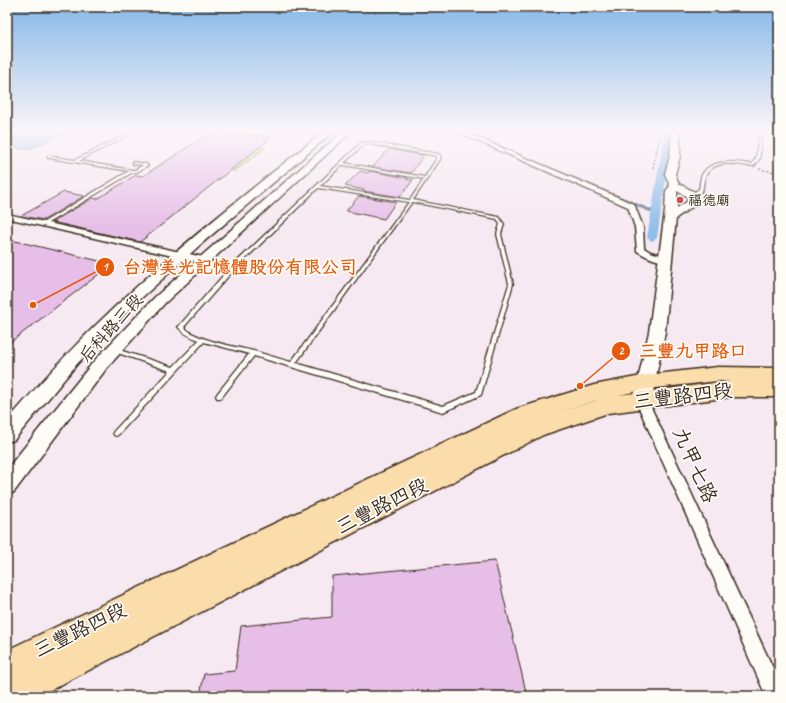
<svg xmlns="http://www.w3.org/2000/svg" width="786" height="703" font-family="Caveat,'LXGW WenKai TC',sans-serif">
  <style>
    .green { fill: #c6d285; stroke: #807e52 }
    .water { fill: #90beea; stroke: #6e8398 }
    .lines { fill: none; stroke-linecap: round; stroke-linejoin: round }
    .stream-far1 { stroke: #6e8398; stroke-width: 2.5 }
    .stream { stroke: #6e8398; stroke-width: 3 }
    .canal { fill: #90beea; fill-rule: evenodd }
    .building { fill: #e6bee7; stroke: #3b2a1e }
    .lane-casing { stroke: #3b2a1e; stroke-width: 2.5 }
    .street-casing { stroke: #3b2a1e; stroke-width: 3 }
    .secondary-casing { stroke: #3b2a1e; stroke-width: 3 }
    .primary-casing { stroke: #3b2a1e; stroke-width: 3 }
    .path { stroke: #3b2a1e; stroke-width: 1.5; stroke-dasharray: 2 2; stroke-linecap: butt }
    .lane { fill: #fdfcf7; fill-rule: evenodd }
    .street { fill: #fdfcf7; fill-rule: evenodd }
    .secondary { fill: #fdfcf7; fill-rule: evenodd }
    .primary { fill: #fbddab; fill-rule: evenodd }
    .poi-dot { fill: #d1495b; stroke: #fdfcf7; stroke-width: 1.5 }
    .labels { text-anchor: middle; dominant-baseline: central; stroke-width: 3.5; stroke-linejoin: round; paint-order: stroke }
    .far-poi-label { font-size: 14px; fill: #3b2a1e; stroke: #fdfcf7; text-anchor: start }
    .street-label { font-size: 17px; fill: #3b2a1e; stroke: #fdfcf7 }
    .near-street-label { font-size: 20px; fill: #3b2a1e; stroke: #fdfcf7 }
    .leader { fill: none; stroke: #e8590c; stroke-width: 1.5 }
    .callout-dot { fill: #e8590c; stroke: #fdfcf7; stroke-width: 1.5 }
    .mark-label { font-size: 12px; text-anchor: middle; font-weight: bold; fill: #fff }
    .callout-label { font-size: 18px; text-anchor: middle; font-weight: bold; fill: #e8590c; stroke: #fdfcf7; stroke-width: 3.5; stroke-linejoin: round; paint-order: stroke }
  </style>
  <rect width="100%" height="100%" fill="#f6e9f2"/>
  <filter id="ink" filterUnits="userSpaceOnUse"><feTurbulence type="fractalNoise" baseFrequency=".025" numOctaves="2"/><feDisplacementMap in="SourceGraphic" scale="8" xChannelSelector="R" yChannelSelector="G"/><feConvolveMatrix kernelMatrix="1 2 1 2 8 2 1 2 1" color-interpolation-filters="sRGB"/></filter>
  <g filter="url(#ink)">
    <polygon class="green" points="233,143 265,148 235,171 201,165"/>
    <polygon class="water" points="7,131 69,131 28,150 7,146"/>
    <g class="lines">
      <g class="stream-far1">
        <polyline points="465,131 523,157"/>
        <polyline points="610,194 621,198"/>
      </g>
      <polyline class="stream" points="618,197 656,213"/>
      <polygon class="canal" points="665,131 673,131 657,238 652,241 647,238"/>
    </g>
    <g class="building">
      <polygon points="213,131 272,137 140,242 52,222 93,198 97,199 136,175 143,176"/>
      <polygon points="389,149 409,153 424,155 411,173 373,167"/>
      <polygon points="360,171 368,173 369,171 408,178 406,179 413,180 400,197 363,191 364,190 345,186"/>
      <polygon points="64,192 84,196 44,220 21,216"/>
      <polygon points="359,196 396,202 384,219 346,211"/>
      <polygon points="7,239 112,264 7,345"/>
      <polygon points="495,561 527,696 200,696 204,674 235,671 241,626 332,617 332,576"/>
    </g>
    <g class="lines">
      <defs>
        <g id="lane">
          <polygon points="133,131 136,131 79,161 132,170 135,170 143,165 133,164 133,162 146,164 148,165 147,166 137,172 133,172 46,224 44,224 44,222 129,171 49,158 48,158 48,156 75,160"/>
          <path d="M759 131H761L760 158 754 166C739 166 716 157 706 175 703 180 704 186 702 191L694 196H692V194L699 189C700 185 700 181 701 177 709 157 736 162 752 164L756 158Z"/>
          <path d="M369 142 439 154 441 158 413 200 499 217 504 224 501 234 513 284 481 395 443 412 254 356 221 398H217L216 396 217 394 249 354 204 342 118 435 116 436 114 435 113 433 114 431 170 371 112 351 111 350 112 349H116L173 367 199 340C191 337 184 334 178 327L179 326 227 271 361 143ZM369 144 437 156V158L425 177 344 163 363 145ZM342 165H343L424 179 410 200 320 186ZM318 188 409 202 291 362C278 358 266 355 254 351 237 347 195 340 184 327L231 273ZM412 202 497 219 500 224 497 234 509 284 476 392 443 406 296 363Z"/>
        </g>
        <g id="street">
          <path d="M455 131H462L634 204 643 227 644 248 650 252 668 257 669 259 668 261C659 263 645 256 637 251L635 227 628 207Z"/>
          <polygon points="7,214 203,257 207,260 203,263 7,218"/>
          <polygon points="642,396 646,398 648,401 779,681 779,696 766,696 636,401 638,398"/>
        </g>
        <g id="secondary">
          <path d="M325 131H334L201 244 137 302 77 364 14 440 7 442V421C36 388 65 355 96 325 168 255 246 193 325 131Z"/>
          <polygon points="343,131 352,131 165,303 106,369 14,492 7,495 7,469 94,361 155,297"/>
          <path d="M672 131H680V156L675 174 679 184 697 193 699 202 676 218 665 332 651 401 648 406 642 408 636 406 633 401 649 332 665 211 666 191 670 186 665 174 670 156ZM677 191 688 197V201L677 208Z"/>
        </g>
        <path id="primary" d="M718 367 779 368V397H731L608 413 543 435 39 696H7V650L516 409 594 385 647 375ZM718 381H730L619 395 647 389ZM598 400 558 412 594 401Z"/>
      </defs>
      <use href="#lane" class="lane-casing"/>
      <use href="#street" class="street-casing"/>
      <use href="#secondary" class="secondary-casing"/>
      <use href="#primary" class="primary-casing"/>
      <g class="path">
        <polyline points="653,168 661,131"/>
        <polyline points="759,169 779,173"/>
      </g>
      <use href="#lane" class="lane"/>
      <use href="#street" class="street"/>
      <use href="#secondary" class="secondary"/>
      <use href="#primary" class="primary"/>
    </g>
  </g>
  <linearGradient id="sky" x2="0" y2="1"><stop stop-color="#85b8e9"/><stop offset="0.57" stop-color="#fbf5f9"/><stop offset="1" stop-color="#fbf5f9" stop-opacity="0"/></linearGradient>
  <rect width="786" height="229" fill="url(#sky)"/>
  <circle class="poi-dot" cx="680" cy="200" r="4"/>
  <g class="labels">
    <g class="far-poi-label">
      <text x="688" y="200">福德廟</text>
    </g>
    <g class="street-label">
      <text transform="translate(111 328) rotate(-48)">后科路三段</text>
    </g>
    <g class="near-street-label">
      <text transform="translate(683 396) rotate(-7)">三豐路四段</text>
      <text transform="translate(695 465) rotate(66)">九甲七路</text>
      <text transform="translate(382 506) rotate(-27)">三豐路四段</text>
      <text transform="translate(80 630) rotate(-26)">三豐路四段</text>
    </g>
  </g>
  <path class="leader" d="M33 305L105 267M580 386L621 351"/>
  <g class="callout-dot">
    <circle cx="33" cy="305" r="4"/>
    <circle cx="580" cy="386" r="4"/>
    <circle cx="105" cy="267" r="10"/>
    <circle cx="621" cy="351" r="10"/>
  </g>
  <g class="mark-label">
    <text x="105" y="271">1</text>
    <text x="621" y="355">2</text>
  </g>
  <g class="callout-label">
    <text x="240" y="273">台灣美光記憶體股份有限公司</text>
    <text x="693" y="357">三豐九甲路口</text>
  </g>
  <rect width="786" height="703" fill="none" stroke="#fdfcf7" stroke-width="24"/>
  <rect x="12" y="12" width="762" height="679" fill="none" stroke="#3b2a1e" stroke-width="1.5" filter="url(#ink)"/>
</svg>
